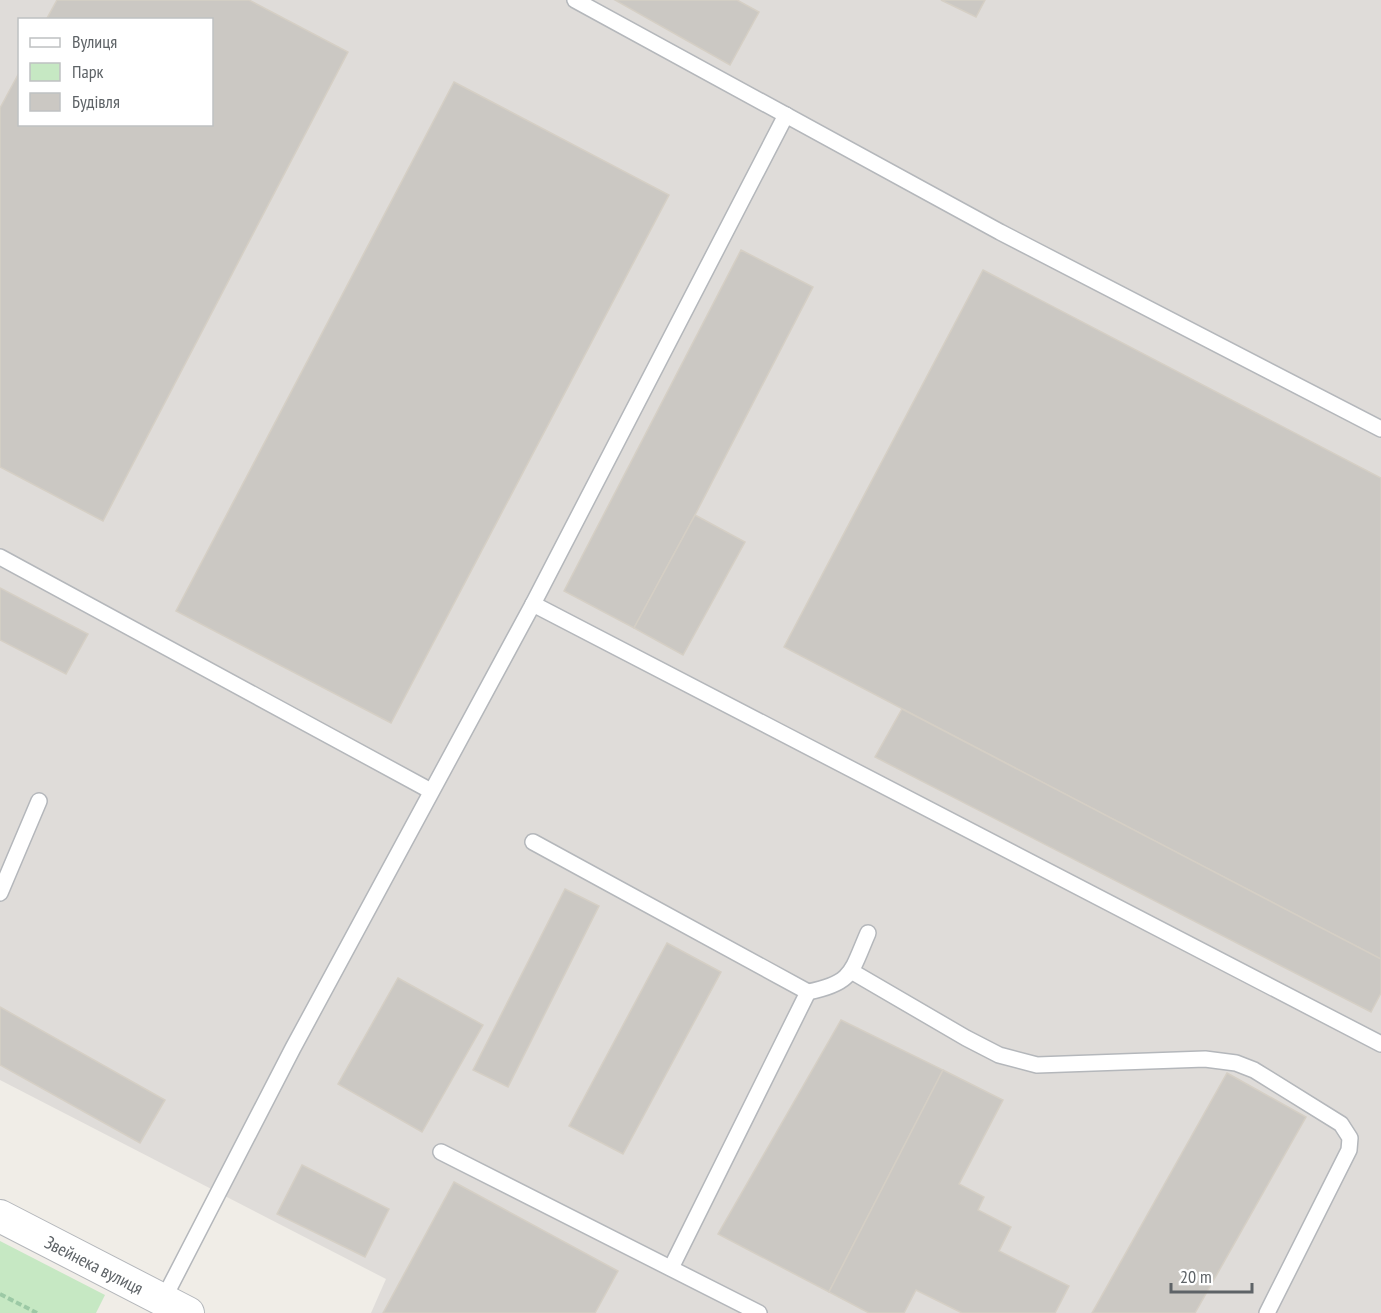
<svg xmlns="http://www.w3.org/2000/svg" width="1381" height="1313" font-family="'PT Sans Narrow',sans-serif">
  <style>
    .industrial { fill: #dfdcd9; fill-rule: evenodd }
    .green { fill: #c6e8c3 }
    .building { fill: #cbc8c3; stroke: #d5cfc5; stroke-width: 1.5 }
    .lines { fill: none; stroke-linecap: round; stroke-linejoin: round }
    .lane-casing { stroke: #b4b7bb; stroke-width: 18 }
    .street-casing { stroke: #b4b7bb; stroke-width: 34 }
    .path { stroke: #9cc9a5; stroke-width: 4; stroke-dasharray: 6 3; stroke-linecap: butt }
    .lane { stroke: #fff; stroke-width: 15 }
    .street { stroke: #fff; stroke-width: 32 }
    .labels { text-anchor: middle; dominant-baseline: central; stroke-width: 6; stroke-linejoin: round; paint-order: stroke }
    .street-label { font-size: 18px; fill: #5e6367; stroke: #fff }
  </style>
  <rect width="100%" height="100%" fill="#f0ede7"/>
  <path class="industrial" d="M0 0H1381V1313H371L386 1279 0 1080ZM20 20H212V124H20Z"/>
  <polygon class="green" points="0,1241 105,1295 96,1313 0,1313"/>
  <g class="building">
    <polygon points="57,0 249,0 348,52 103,521 0,467 0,108 20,71 20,124 212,124 212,20 46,20"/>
    <polygon points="615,0 737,0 759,12 730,65"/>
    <polygon points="941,0 985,0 976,17"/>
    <polygon points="454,82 669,195 391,723 176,611"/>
    <polygon points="741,250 813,287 695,515 634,628 564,591"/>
    <polygon points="983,270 1381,478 1381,959 784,647"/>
    <polygon points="695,515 745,542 683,655 634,628"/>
    <polygon points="0,588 88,634 66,674 0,640"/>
    <polygon points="902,709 1381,959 1381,993 1371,1012 875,757"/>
    <polygon points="565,889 599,906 508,1087 473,1070"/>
    <polygon points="667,943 721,972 623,1154 569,1126"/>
    <polygon points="398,978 483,1025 422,1132 338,1084"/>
    <polygon points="0,1007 165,1100 140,1143 0,1065"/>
    <polygon points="841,1020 943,1070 829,1292 718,1234"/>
    <polygon points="943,1070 1003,1100 959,1184 984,1197 978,1210 1011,1227 999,1251 1069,1286 1055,1313 962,1313 916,1290 904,1313 869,1313 829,1292"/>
    <polygon points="1227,1073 1306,1117 1195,1313 1092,1313"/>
    <polygon points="302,1165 389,1209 365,1257 277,1214"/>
    <polygon points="454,1182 618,1271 595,1313 383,1313"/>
  </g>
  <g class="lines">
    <defs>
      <g id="lane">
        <polyline points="575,0 1000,232 1381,429"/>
        <polyline points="0,557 431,791"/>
        <polyline points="533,604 1381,1044"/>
        <polyline points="533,842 808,992 671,1268"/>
        <polyline points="0,893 39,801"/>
        <polyline points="851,971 966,1038 999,1055 1037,1065 1205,1059 1236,1063 1254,1070 1341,1124 1350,1138 1349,1150 1267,1313"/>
        <path d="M808 992C853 983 851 972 868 933"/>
        <polyline points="441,1152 759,1313"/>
        <polyline points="163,1300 293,1048 533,604 786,115"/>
      </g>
      <polyline id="street" points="0,1216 188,1313"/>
    </defs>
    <use href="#lane" class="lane-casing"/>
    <use href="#street" class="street-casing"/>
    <polyline class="path" points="0,1294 37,1313"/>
    <use href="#lane" class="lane"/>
    <use href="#street" class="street"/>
  </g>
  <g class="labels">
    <g class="street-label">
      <text transform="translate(94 1265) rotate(27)">Звейнека вулиця</text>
    </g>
  </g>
  <rect x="18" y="18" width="195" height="108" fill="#ffffff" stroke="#bfc1c2" stroke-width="1.5"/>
  <rect x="30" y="38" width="30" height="9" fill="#ffffff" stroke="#bfc1c2" stroke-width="1.5"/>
  <text x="72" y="48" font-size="18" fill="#5e6367">Вулиця</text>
  <rect x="30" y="63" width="30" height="18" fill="#c6e8c3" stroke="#bfc1c2" stroke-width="1.5"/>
  <text x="72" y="78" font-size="18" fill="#5e6367">Парк</text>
  <rect x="30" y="93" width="30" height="18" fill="#cbc8c3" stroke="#bfc1c2" stroke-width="1.5"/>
  <text x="72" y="108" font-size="18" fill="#5e6367">Будівля</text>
  <path d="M1171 1283v9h81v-9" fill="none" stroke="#5e6367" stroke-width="3"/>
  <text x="1180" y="1283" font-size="18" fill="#5e6367" stroke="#ffffff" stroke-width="4.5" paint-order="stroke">20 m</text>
</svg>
